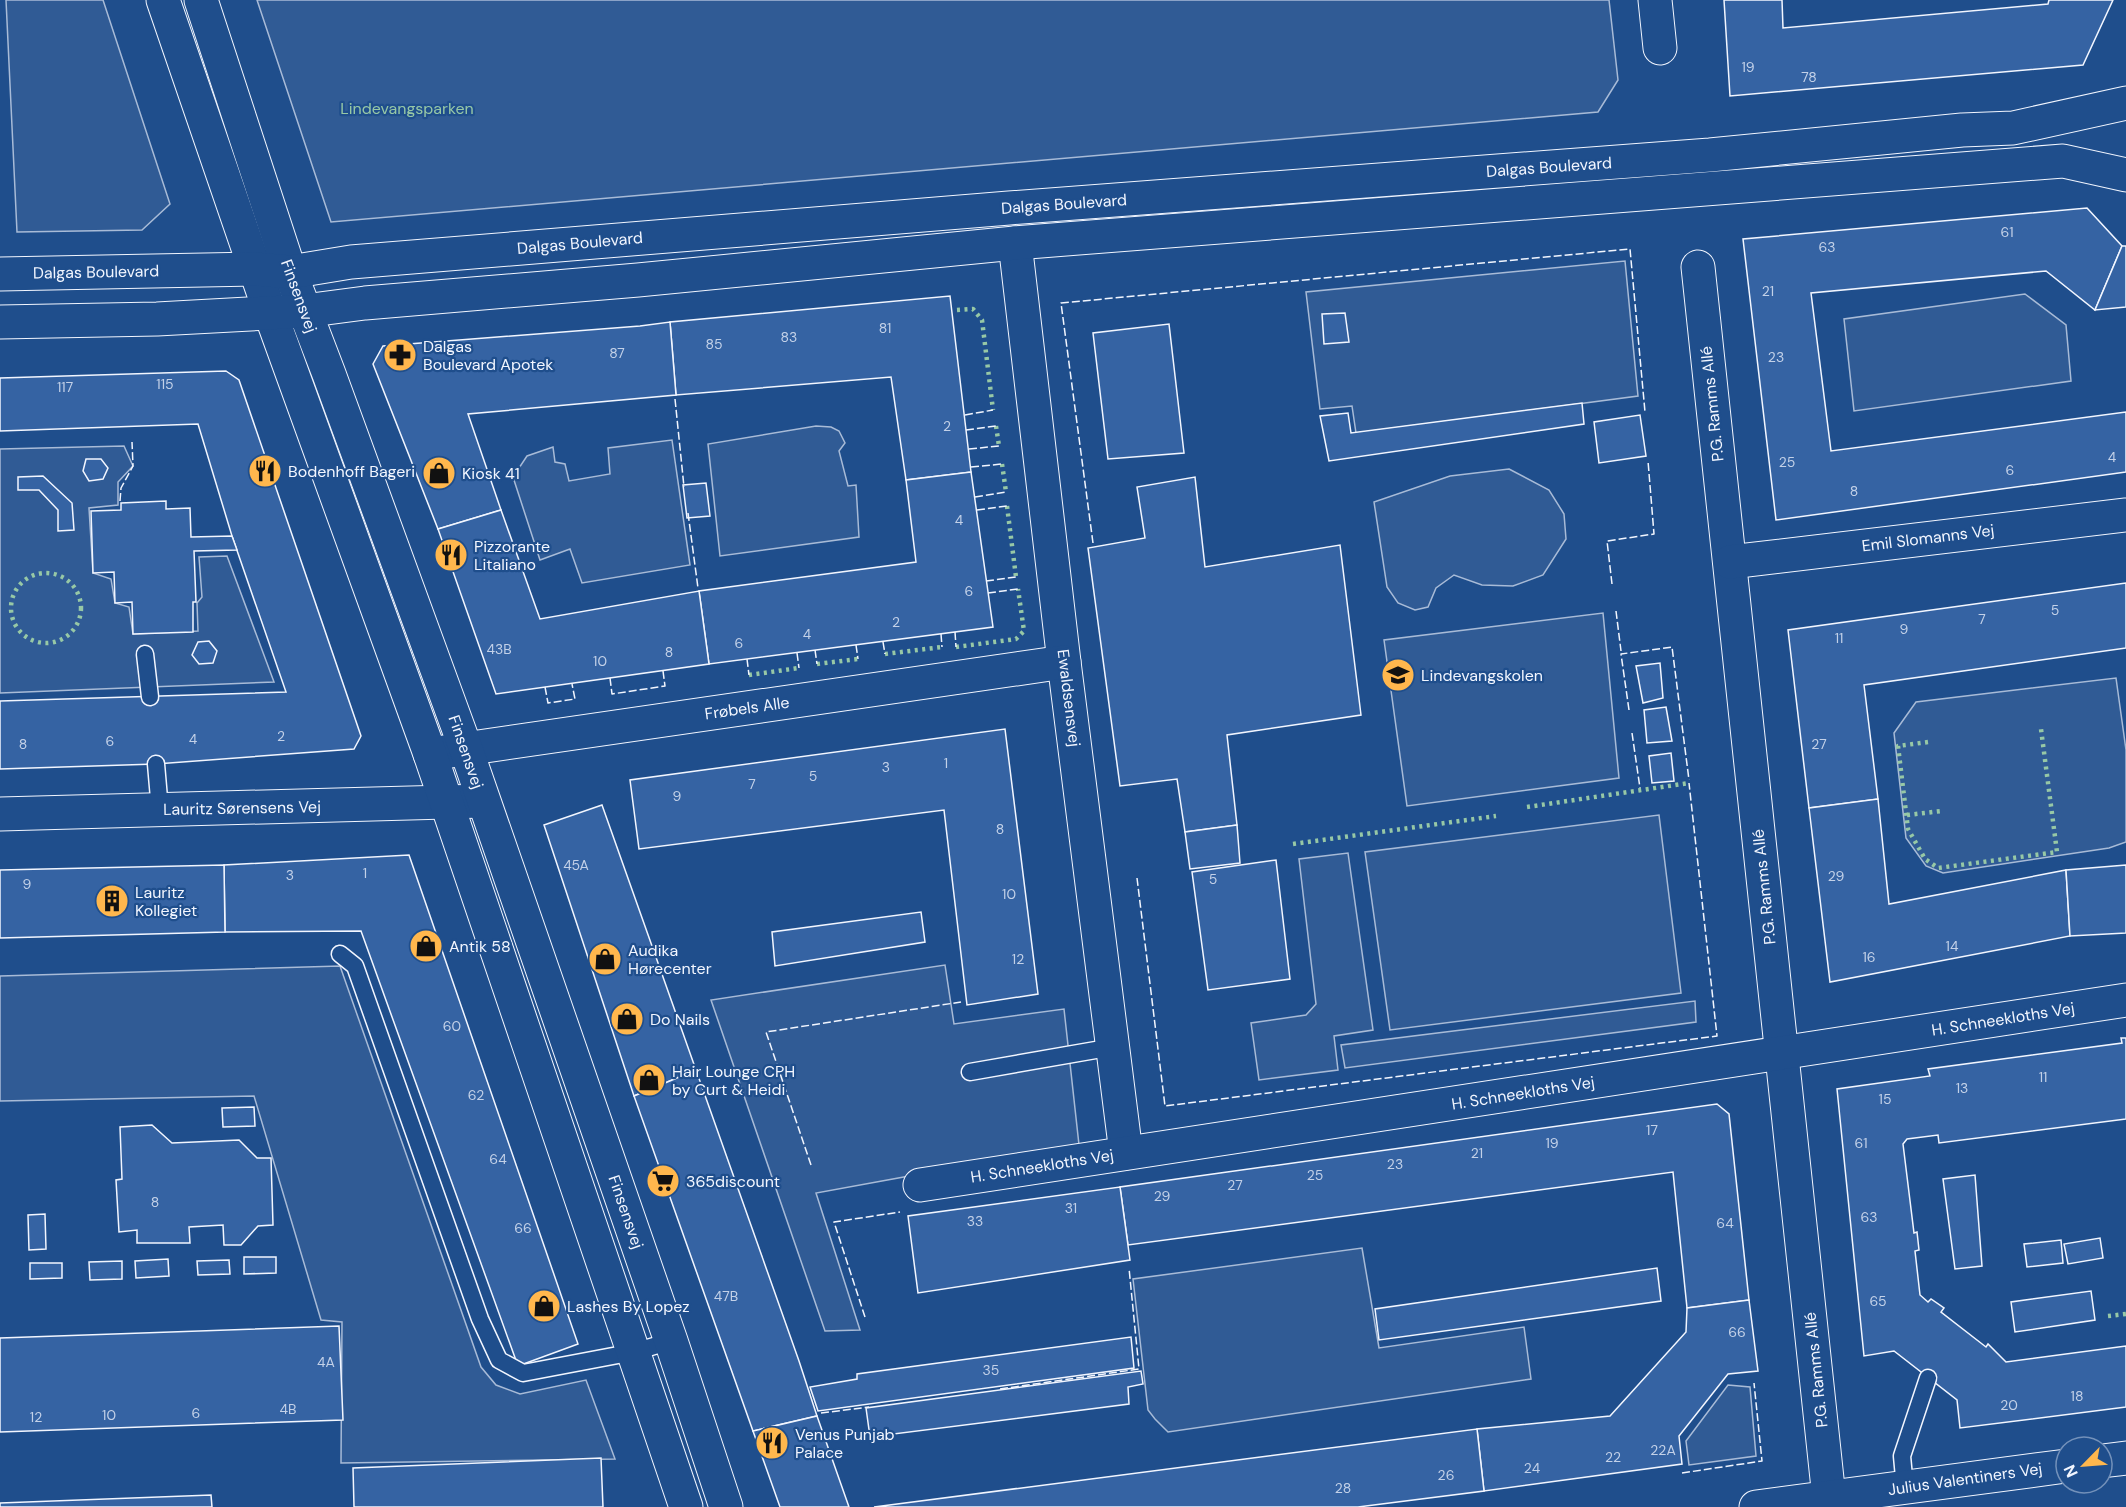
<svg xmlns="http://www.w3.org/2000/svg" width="2126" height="1507" font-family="'DM Sans',sans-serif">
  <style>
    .built { fill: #305b95; stroke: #a8bbd7; stroke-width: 1.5 }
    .building { fill: #3563a3; stroke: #f2f6ff; stroke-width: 1.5 }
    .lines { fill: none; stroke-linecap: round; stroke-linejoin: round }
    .service-casing { stroke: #f2f6ff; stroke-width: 19 }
    .minor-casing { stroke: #f2f6ff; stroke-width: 35 }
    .tertiary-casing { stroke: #f2f6ff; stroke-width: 35 }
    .service { stroke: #1f4e8c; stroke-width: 16 }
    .minor { stroke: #1f4e8c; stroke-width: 33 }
    .tertiary { stroke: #1f4e8c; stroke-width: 33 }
    .hedge { stroke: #97c8a6; stroke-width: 4.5; stroke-dasharray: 3 4.5; stroke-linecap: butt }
    .fence { stroke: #f2f6ff; stroke-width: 1.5; stroke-dasharray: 8 3; stroke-linecap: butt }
    .labels { text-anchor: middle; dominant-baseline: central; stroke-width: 4.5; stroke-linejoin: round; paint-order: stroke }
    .number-label { font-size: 14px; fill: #c3d1e8 }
    .park-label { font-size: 16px; fill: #97c8a6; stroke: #1f4e8c }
    .street-label { font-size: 16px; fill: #f2f6ff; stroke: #1f4e8c }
    .poi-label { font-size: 16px; fill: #f2f6ff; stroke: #1f4e8c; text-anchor: start }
  </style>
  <rect width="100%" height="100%" fill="#1f4e8c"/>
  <g class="built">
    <polygon points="6,0 103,0 170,204 142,230 17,232"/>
    <polygon points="257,0 1609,0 1618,80 1598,112 331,222"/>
    <polygon points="1625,261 1638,396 1356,433 1352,406 1320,409 1306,292"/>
    <polygon points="2025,294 2066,325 2071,381 1854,411 1844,319"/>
    <polygon points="816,426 831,427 839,431 845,443 839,451 848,486 856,485 859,537 720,556 708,444"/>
    <polygon points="672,440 690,565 582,583 570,549 540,560 513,477 527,456 553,447 555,462 565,464 569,481 610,474 608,448"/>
    <polygon points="124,446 133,466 118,482 118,505 89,508 93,573 111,579 115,603 129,607 133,634 198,631 197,603 202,597 199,557 227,556 274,682 0,693 0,449"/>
    <polygon points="1509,469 1549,490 1564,514 1566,539 1543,575 1513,586 1482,585 1454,575 1436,588 1428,607 1415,610 1398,603 1387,587 1374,502 1450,476"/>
    <polygon points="1603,613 1619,778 1407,806 1384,640"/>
    <polygon points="2116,678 2126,750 2126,842 2109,848 1943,873 1926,866 1906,838 1894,733 1916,702"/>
    <polygon points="1659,815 1681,993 1390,1030 1365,852"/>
    <polygon points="1348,853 1373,1030 1334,1036 1338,1070 1259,1080 1251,1023 1306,1015 1316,1004 1299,859"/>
    <polygon points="945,965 954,1024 1064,1009 1079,1145 816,1193 860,1330 825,1331 711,1000"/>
    <polygon points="340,966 481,1367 496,1385 520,1394 586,1380 615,1459 341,1463 342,1322 321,1320 254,1096 0,1101 0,976"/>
    <polygon points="1695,1001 1696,1022 1345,1068 1341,1045"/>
    <polygon points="1362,1248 1379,1348 1524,1327 1531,1379 1168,1432 1155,1419 1148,1410 1133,1279"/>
    <polygon points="1728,1385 1750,1387 1756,1456 1689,1465 1686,1441"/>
  </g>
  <g class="building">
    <polygon points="1724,0 1782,0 1783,28 2048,4 2049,0 2113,0 2083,65 1730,96"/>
    <polygon points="2087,208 2122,246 2095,310 2046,271 1811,293 1831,451 2126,412 2126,472 1776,520 1743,239"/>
    <polygon points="2122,246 2126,246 2126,307 2095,310"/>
    <polygon points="950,296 971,472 906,480 891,377 676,395 670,322"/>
    <polygon points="1345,313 1349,342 1324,344 1322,314"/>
    <polygon points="670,322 676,395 468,414 501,510 438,529 373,364 383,346 640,326"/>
    <polygon points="1169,324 1184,453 1108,459 1093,333"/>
    <polygon points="226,371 239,380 361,736 354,749 156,764 0,769 0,701 286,692 232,536 198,424 0,431 0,378"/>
    <polygon points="1582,403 1584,424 1329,461 1320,416 1348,413 1351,433"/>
    <polygon points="1640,415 1646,456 1599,463 1594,422"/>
    <polygon points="86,459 101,459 108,468 103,479 89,481 83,471"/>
    <polygon points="971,472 993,627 709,664 699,591 916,562 906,480"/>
    <polygon points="43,476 72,503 74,530 58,531 58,510 39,490 18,490 18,477"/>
    <polygon points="1195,477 1205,567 1340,545 1361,715 1227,735 1237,825 1185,832 1177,779 1120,786 1088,548 1145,538 1137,487"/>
    <polygon points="706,483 710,516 687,518 683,485"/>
    <polygon points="166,501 166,509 190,508 191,537 232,536 237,550 194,551 196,602 193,602 193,632 133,634 132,602 115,603 114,572 93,573 91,511 121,510 121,503"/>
    <polygon points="501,510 540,619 699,591 709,664 496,694 438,529"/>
    <polygon points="2126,583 2126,648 1864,685 1878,799 1809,808 1788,630"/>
    <polygon points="209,641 217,651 213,663 199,664 192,655 198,642"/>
    <polygon points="1660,663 1663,698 1643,703 1636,666"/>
    <polygon points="1666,707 1672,741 1647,743 1644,710"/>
    <polygon points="1005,729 1038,994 967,1005 944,810 639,849 630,780"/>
    <polygon points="1671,753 1674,781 1652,783 1649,756"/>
    <polygon points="1878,799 1889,904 2066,870 2070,936 1830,982 1809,808"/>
    <polygon points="602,805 696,1070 634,1096 544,825"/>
    <polygon points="1237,825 1240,863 1190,869 1185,832"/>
    <polygon points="409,855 578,1344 518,1366 361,931 225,932 224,865"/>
    <polygon points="1276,860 1290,979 1208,990 1192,872"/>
    <polygon points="224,865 225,932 0,938 0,870"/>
    <polygon points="2126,865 2126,933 2070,936 2066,870"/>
    <polygon points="921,912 925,942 775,966 772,932"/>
    <polygon points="2121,1038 2126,1038 2126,1119 1939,1143 1938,1135 1907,1139 1903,1144 1914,1233 1917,1232 1919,1250 1915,1251 1920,1295 1928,1302 1931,1299 1944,1308 1941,1312 1986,1347 1988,1344 2006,1362 2126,1346 2126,1407 1960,1428 1957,1400 1894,1351 1864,1356 1837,1089 1930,1076 1928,1069 2122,1043"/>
    <polygon points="696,1070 799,1361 817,1416 753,1431 634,1096"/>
    <polygon points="1717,1104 1729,1114 1749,1300 1687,1308 1673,1172 1128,1245 1120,1187"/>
    <polygon points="254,1107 255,1126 223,1127 222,1108"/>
    <polygon points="152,1125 172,1143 239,1140 257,1158 271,1158 273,1225 258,1226 241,1245 224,1245 223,1225 189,1227 190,1243 137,1243 137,1230 119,1232 116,1180 122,1179 120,1127"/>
    <polygon points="1975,1175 1982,1266 1955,1269 1943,1179"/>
    <polygon points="1120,1187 1130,1260 918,1293 908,1216"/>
    <polygon points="45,1214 46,1249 29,1250 28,1215"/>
    <polygon points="2100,1238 2103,1258 2068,1264 2064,1244"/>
    <polygon points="2061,1240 2063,1263 2027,1267 2024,1244"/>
    <polygon points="244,1257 276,1257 276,1273 244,1274"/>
    <polygon points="168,1259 169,1276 136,1278 135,1261"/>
    <polygon points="229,1260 230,1274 198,1275 197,1261"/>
    <polygon points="122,1261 122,1279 90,1280 89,1262"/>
    <polygon points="30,1263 62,1263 62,1278 30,1279"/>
    <polygon points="1657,1268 1661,1301 1379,1340 1375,1309"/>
    <polygon points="2091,1291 2095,1320 2015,1332 2011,1302"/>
    <polygon points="1749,1300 1758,1371 1728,1374 1679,1436 1682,1464 1484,1491 1477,1429 1610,1416 1686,1332 1687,1308"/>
    <polygon points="339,1326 343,1420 0,1432 0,1338"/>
    <polygon points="1131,1337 1134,1368 818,1411 810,1387 857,1379 857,1374"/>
    <polygon points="1141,1371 1143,1384 1128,1387 1129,1404 870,1437 866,1408"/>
    <polygon points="817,1416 849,1507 780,1507 753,1431"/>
    <polygon points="1477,1429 1484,1491 1358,1507 874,1507"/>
    <polygon points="601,1458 603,1507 354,1507 353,1468"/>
    <polygon points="211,1495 212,1507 0,1507 0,1503"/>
  </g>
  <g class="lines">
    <defs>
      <g id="service">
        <polyline points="145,654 150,697"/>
        <polyline points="156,764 160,810"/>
        <polyline points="340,954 355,966 480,1319 499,1360 523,1373 634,1352 671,1341"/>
        <polyline points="970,1072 1113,1047"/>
        <polyline points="1905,1488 1902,1456 1928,1378"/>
      </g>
      <g id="minor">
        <polyline points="1655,0 1660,48"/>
        <polyline points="1015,243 1064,662 1126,1153"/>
        <polyline points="1698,267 1830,1507"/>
        <polyline points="1730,562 2126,515"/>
        <polyline points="430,754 1064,662"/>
        <polyline points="0,814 483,801"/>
        <polyline points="920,1185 2126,1000"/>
        <polyline points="2102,1461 2126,1458"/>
        <polyline points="1756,1507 2066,1466"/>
      </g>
      <g id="tertiary">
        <polyline points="163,0 270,312 430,754 686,1507"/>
        <polyline points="201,0 290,272 329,374 466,749 671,1341 726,1507"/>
        <polyline points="0,274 255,269 290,272 351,262 1009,208 1710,155 1962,130 2013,128 2126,103"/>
        <polyline points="0,322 157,319 304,311 365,303 638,280 1015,243 2063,161 2126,175"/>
      </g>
    </defs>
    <use href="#service" class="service-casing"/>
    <use href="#minor" class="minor-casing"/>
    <use href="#tertiary" class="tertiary-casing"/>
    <use href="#service" class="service"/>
    <use href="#minor" class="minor"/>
    <use href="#tertiary" class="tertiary"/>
    <g class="hedge">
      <polyline points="957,310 973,309 982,320 993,410"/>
      <polyline points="996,426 999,446"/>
      <polyline points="1002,464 1006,492"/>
      <polyline points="1007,506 1016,577"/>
      <circle cx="46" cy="608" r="35"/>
      <polyline points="956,647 1016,639 1024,631 1018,589"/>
      <polyline points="885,654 942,647"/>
      <polyline points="817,664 858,659"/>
      <polyline points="749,675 799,668"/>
      <polyline points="1928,742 1898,746 1908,829 1925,859 1938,868 2057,852 2041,729"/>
      <polyline points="1527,807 1689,783"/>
      <polyline points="1907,815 1942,811"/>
      <polyline points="1293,844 1496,816"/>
      <polyline points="2108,1316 2126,1314"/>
    </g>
    <g class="fence">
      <polyline points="675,399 684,487"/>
      <polyline points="965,415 993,410"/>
      <polyline points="966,430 996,426"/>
      <polyline points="969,449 999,446"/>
      <polyline points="971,467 1002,464"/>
      <polyline points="975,497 1006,492"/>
      <polyline points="120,501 121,488 133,466 132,442"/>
      <polyline points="977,510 1007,506"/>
      <polyline points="688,513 698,588"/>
      <polyline points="1093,543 1061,303 1630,249 1645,412"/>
      <polyline points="986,581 1016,577"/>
      <polyline points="1612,584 1607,541 1654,534 1648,461"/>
      <polyline points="988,593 1018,589"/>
      <polyline points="1616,611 1621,651"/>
      <polyline points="955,632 956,647"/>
      <polyline points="941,634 942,647"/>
      <polyline points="883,642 885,654"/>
      <polyline points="856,645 858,659"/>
      <polyline points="815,650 817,664"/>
      <polyline points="797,653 799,668"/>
      <polyline points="747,659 749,675"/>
      <polyline points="610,678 612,694 665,686 663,671"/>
      <polyline points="545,687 548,703 575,699 572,684"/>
      <polyline points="1629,710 1621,654 1672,647 1689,780"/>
      <polyline points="1632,733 1640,788"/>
      <polyline points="1137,878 1165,1106 1717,1036 1689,783"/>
      <polyline points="811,1165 766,1032 961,1002"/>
      <polyline points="865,1317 834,1222 900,1212"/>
      <polyline points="1000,1389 1139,1369 1129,1268"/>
      <polyline points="821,1413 869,1407"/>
      <polyline points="1682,1473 1762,1461 1754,1383"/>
    </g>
  </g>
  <defs>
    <symbol id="pharmacy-disc" viewBox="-11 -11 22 22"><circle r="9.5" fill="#ffb74d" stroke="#1f4e8c"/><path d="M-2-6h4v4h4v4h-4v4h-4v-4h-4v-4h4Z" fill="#111"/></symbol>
    <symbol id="restaurant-disc" viewBox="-11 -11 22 22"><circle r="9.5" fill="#ffb74d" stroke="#1f4e8c"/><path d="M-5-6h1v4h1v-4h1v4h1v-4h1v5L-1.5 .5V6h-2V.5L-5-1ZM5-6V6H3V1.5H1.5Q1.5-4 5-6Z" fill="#111"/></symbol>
    <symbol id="shop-disc" viewBox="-11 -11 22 22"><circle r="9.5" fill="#ffb74d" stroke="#1f4e8c"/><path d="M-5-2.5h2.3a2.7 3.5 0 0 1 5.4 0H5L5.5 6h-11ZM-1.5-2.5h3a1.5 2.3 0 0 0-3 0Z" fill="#111"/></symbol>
    <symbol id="school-disc" viewBox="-11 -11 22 22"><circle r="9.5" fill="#ffb74d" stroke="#1f4e8c"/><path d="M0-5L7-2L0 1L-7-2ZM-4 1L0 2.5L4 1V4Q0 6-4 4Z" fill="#111"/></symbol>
    <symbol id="building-disc" viewBox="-11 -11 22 22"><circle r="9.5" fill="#ffb74d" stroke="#1f4e8c"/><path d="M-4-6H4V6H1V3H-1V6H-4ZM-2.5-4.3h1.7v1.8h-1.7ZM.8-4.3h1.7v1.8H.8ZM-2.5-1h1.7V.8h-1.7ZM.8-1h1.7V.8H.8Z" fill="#111"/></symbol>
    <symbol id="supermarket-disc" viewBox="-11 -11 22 22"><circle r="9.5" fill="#ffb74d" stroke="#1f4e8c"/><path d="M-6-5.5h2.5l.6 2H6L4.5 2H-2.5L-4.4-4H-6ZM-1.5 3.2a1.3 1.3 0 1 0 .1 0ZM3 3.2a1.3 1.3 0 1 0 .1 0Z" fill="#111"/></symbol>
  </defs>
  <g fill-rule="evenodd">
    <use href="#pharmacy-disc" x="381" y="336" width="38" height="38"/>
    <use href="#restaurant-disc" x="246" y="452" width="38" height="38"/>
    <use href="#shop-disc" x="420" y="454" width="38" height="38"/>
    <use href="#restaurant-disc" x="432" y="536" width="38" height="38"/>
    <use href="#school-disc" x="1379" y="656" width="38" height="38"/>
    <use href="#building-disc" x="93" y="882" width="38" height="38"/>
    <use href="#shop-disc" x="407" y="927" width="38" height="38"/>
    <use href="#shop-disc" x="586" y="940" width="38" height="38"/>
    <use href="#shop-disc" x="608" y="1000" width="38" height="38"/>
    <use href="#shop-disc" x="630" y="1061" width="38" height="38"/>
    <use href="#supermarket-disc" x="644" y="1162" width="38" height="38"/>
    <use href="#shop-disc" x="525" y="1287" width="38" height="38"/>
    <use href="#restaurant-disc" x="753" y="1424" width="38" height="38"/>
  </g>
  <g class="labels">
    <g class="number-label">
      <text x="1748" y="67">19</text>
      <text x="1809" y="77">78</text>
      <text x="2007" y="232">61</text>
      <text x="1827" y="247">63</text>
      <text x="1768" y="291">21</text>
      <text x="885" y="328">81</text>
      <text x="789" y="337">83</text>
      <text x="714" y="344">85</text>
      <text x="617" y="353">87</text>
      <text x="1776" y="357">23</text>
      <text x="165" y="384">115</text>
      <text x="65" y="387">117</text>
      <text x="947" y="426">2</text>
      <text x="2112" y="457">4</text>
      <text x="1787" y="462">25</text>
      <text x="2010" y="470">6</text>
      <text x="1854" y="491">8</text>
      <text x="959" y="520">4</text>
      <text x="969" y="591">6</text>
      <text x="2055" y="610">5</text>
      <text x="1982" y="619">7</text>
      <text x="896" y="622">2</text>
      <text x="1904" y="629">9</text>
      <text x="807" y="634">4</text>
      <text x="1839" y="638">11</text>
      <text x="739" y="643">6</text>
      <text x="499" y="649">43B</text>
      <text x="669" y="652">8</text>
      <text x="600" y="661">10</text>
      <text x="281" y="736">2</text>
      <text x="193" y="739">4</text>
      <text x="110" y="741">6</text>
      <text x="23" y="744">8</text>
      <text x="1819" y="744">27</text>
      <text x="946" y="763">1</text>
      <text x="886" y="767">3</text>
      <text x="813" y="776">5</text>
      <text x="752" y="784">7</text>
      <text x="677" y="796">9</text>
      <text x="1000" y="829">8</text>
      <text x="576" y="865">45A</text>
      <text x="365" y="873">1</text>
      <text x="290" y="875">3</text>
      <text x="1836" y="876">29</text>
      <text x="1213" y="879">5</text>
      <text x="27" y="884">9</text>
      <text x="1009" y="894">10</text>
      <text x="1952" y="946">14</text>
      <text x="1869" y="957">16</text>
      <text x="1018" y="959">12</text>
      <text x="452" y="1026">60</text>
      <text x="2043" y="1077">11</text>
      <text x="1962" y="1088">13</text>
      <text x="476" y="1095">62</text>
      <text x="1885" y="1099">15</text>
      <text x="1652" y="1130">17</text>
      <text x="1552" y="1143">19</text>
      <text x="1861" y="1143">61</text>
      <text x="1477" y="1153">21</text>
      <text x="498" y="1159">64</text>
      <text x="1395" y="1164">23</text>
      <text x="1315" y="1175">25</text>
      <text x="1235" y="1185">27</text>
      <text x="1162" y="1196">29</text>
      <text x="155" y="1202">8</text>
      <text x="1071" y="1208">31</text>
      <text x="1869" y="1217">63</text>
      <text x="975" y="1221">33</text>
      <text x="1725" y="1223">64</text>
      <text x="523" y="1228">66</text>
      <text x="726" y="1296">47B</text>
      <text x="1878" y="1301">65</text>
      <text x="1737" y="1332">66</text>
      <text x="326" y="1362">4A</text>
      <text x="991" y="1370">35</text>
      <text x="2077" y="1396">18</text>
      <text x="2009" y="1405">20</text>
      <text x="288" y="1409">4B</text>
      <text x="196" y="1413">6</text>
      <text x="109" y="1415">10</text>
      <text x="36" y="1417">12</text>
      <text x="1663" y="1450">22A</text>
      <text x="1613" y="1457">22</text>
      <text x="1532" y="1468">24</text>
      <text x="1446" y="1475">26</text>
      <text x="1343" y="1488">28</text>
    </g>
    <g class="park-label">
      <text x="407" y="108">Lindevangsparken</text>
    </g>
    <g class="street-label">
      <text transform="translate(1549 167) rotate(-4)">Dalgas Boulevard</text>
      <text transform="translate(1064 204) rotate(-4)">Dalgas Boulevard</text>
      <text transform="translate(580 243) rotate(-5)">Dalgas Boulevard</text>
      <text transform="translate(96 272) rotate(-1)">Dalgas Boulevard</text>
      <text transform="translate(299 296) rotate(70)">Finsensvej</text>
      <text transform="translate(1712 404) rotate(-96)">P.G. Ramms Allé</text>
      <text transform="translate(1928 538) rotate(-7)">Emil Slomanns Vej</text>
      <text transform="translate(1069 698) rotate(83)">Ewaldsensvej</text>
      <text transform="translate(747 708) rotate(-8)">Frøbels Alle</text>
      <text transform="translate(466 752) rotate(71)">Finsensvej</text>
      <text transform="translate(242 808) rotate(-1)">Lauritz Sørensens Vej</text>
      <text transform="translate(1764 887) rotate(-96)">P.G. Ramms Allé</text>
      <text transform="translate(2003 1019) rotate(-9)">H. Schneekloths Vej</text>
      <text transform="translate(1523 1093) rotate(-9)">H. Schneekloths Vej</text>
      <text transform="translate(1042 1166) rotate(-9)">H. Schneekloths Vej</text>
      <text transform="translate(626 1212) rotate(71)">Finsensvej</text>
      <text transform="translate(1816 1370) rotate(-96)">P.G. Ramms Allé</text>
      <text transform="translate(1965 1479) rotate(-8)">Julius Valentiners Vej</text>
    </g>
    <g class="poi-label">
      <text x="423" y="346">Dalgas<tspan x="423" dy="18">Boulevard Apotek</tspan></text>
      <text x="288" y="471">Bodenhoff Bageri</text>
      <text x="462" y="473">Kiosk 41</text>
      <text x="474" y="546">Pizzorante<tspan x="474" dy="18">Litaliano</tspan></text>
      <text x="1421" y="675">Lindevangskolen</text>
      <text x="135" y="892">Lauritz<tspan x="135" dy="18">Kollegiet</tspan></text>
      <text x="449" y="946">Antik 58</text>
      <text x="628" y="950">Audika<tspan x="628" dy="18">Hørecenter</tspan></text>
      <text x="650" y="1019">Do Nails</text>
      <text x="672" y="1071">Hair Lounge CPH<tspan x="672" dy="18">by Curt &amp; Heidi</tspan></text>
      <text x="686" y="1181">365discount</text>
      <text x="567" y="1306">Lashes By Lopez</text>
      <text x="795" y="1434">Venus Punjab<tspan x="795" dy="18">Palace</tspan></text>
    </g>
  </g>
  <g transform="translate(2084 1465) rotate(245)"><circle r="28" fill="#1f4e8c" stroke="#7391ba" stroke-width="1.5"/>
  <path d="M0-4.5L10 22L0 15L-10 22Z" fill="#ffb74d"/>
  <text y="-9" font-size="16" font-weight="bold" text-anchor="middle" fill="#f2f6ff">N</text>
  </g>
</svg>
